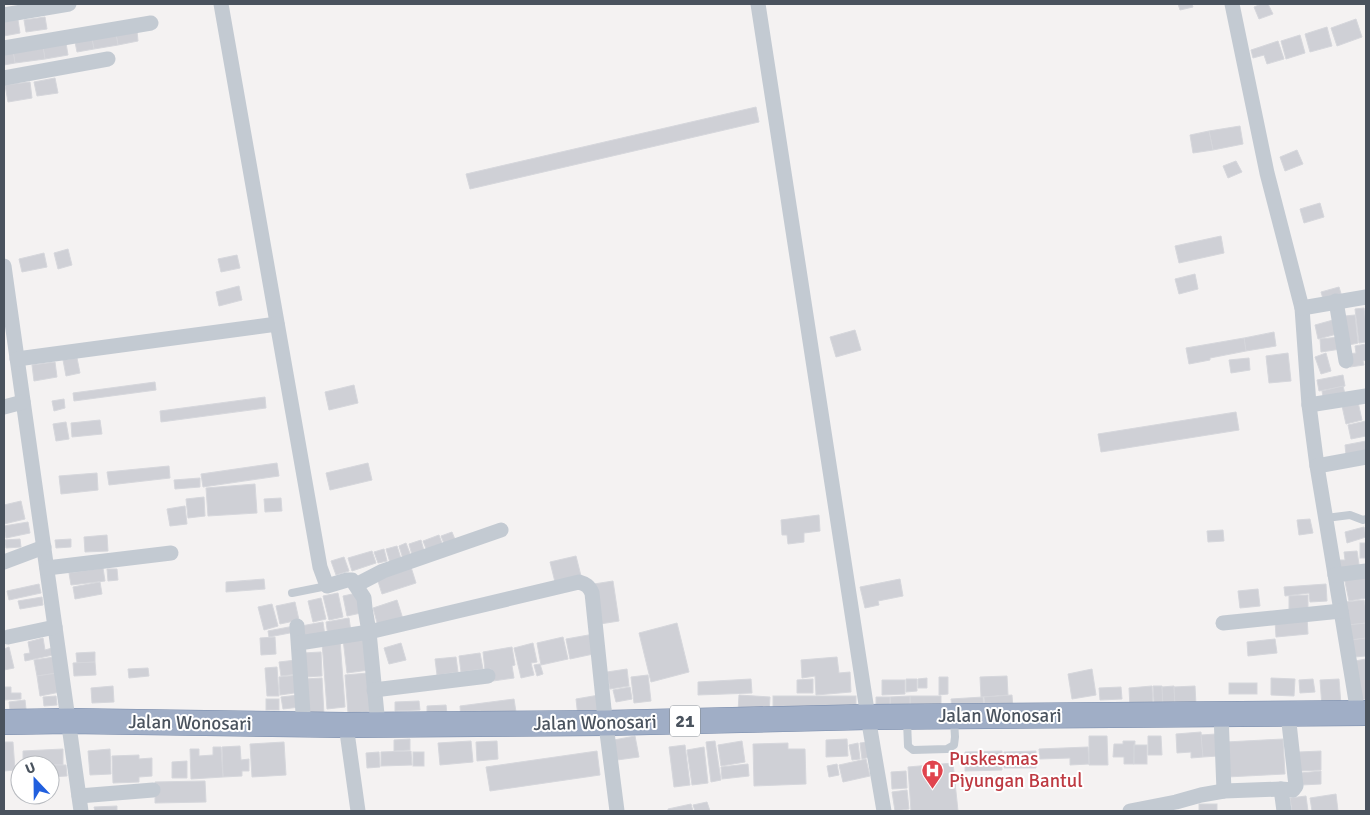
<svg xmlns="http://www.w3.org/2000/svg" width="1370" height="815" font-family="Signika,sans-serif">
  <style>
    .building { fill: #cfd0d6; stroke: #d6d7dc }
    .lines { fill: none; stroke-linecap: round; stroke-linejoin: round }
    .trunk-casing { stroke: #778aaa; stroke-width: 26 }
    .service { stroke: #c3cad2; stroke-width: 8 }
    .minor { stroke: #c3cad2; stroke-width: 15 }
    .trunk { stroke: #a0aec6; stroke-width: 25 }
    .labels { text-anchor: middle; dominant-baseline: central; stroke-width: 4; stroke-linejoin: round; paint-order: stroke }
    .shield { fill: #fff; stroke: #80878e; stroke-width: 1 }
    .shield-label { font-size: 18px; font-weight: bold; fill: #4a535e }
    .street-label { font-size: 19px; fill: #4a535e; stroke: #fff }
    .health-label { font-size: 19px; fill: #be3a42; stroke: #fff; text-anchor: start }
  </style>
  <rect width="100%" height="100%" fill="#f4f2f2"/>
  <g class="building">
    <polygon points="1178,4 1192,4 1193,7 1180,10"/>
    <polygon points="1261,4 1268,4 1273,14 1259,19 1254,7"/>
    <polygon points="45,17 47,29 26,32 24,20"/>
    <polygon points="1356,19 1362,37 1337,46 1331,28"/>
    <polygon points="18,20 20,33 4,36 4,22"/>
    <polygon points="1327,27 1332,46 1310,52 1305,34"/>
    <polygon points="137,31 138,41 118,45 116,34"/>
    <polygon points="116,34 118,45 94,49 92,39"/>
    <polygon points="1300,35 1305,53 1286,59 1281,41"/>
    <polygon points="92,39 94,49 77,52 75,42"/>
    <polygon points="1278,41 1284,59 1267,64 1264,55 1253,58 1251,50"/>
    <polygon points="66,43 68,55 45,59 43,47"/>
    <polygon points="43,47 45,59 15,63 13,51"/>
    <polygon points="13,51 15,63 4,65 4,53"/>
    <polygon points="55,78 58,93 37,96 34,82"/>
    <polygon points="30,82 32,98 8,102 5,85"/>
    <polygon points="756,107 759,122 470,189 466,174"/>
    <polygon points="1240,126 1243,144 1213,150 1209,131"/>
    <polygon points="1209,131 1213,150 1193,153 1190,135"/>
    <polygon points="1297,150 1303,164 1285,171 1280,157"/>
    <polygon points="1236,161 1242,172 1228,178 1223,166"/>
    <polygon points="1320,203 1324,217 1304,223 1300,209"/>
    <polygon points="1221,236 1224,253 1179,263 1175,246"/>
    <polygon points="68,249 72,265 58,269 54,253"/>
    <polygon points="44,253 47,267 22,272 19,259"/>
    <polygon points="237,255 240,268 221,272 218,259"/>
    <polygon points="1195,274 1198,289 1179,294 1175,279"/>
    <polygon points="239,286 242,300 219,306 216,292"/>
    <polygon points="1339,287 1342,297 1324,302 1321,292"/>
    <polygon points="1364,308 1366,324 1366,342 1359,343 1355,309"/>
    <polygon points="1355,315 1358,343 1349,345 1345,316"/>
    <polygon points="1333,320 1337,334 1318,339 1315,325"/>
    <polygon points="855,330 861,350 836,357 830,337"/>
    <polygon points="1274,332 1276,346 1246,351 1244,338"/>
    <polygon points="1340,337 1341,349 1321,352 1320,339"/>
    <polygon points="1244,338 1246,351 1210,358 1210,360 1189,364 1186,348"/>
    <polygon points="1366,344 1366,360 1363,361 1364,365 1350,367 1348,354 1356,353 1355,346"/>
    <polygon points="1288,353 1291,381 1269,383 1266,356"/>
    <polygon points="1326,353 1331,371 1321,374 1315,357"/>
    <polygon points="77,358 80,373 66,376 63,360"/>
    <polygon points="1249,358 1250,370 1231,373 1229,360"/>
    <polygon points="55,362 57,377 34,381 32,365"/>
    <polygon points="1343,375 1345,386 1319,391 1317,380"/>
    <polygon points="155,382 156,390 74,401 73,393"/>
    <polygon points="354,385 358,403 329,410 325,392"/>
    <polygon points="1343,386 1346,398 1324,402 1322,391"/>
    <polygon points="265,397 266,408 161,422 160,411"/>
    <polygon points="64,399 65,408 54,411 52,401"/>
    <polygon points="1358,402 1362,420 1346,424 1342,406"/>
    <polygon points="1236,412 1239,430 1101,452 1098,434"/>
    <polygon points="100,420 102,434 72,437 71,423"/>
    <polygon points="1366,421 1366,436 1351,439 1348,425"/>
    <polygon points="66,422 69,439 56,441 53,424"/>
    <polygon points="1366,441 1366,452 1346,455 1345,445"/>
    <polygon points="277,463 279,476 203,487 201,474"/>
    <polygon points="368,463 372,480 330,490 326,473"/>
    <polygon points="169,466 170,478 109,485 107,472"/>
    <polygon points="97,473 98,490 61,494 59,476"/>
    <polygon points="200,478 200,487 175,489 174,480"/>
    <polygon points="255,484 257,513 208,516 206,488"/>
    <polygon points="204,497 205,516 188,518 186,499"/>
    <polygon points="281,498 282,511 265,512 264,499"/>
    <polygon points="21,501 25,519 4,524 4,505"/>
    <polygon points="185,506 187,524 170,526 167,509"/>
    <polygon points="819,515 820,531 804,533 804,542 788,544 787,535 782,535 781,520"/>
    <polygon points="1310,519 1313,533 1299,535 1297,520"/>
    <polygon points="28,522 30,533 6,538 4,526"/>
    <polygon points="1364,527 1366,537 1347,543 1345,532"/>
    <polygon points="1223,530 1224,541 1208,542 1207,531"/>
    <polygon points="452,532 456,542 445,546 441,536"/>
    <polygon points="107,535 108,551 85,552 84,537"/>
    <polygon points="439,535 443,546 427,551 423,541"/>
    <polygon points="20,539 21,547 6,548 5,540"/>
    <polygon points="71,539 71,547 56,548 55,540"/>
    <polygon points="421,540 424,551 412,555 409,544"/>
    <polygon points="406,543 412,559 404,562 399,546"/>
    <rect x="1360" y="543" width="6" height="15"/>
    <polygon points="397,546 402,562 391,566 386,549"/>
    <polygon points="384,549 387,561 378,563 374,552"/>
    <polygon points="372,551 376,563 352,571 348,558"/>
    <polygon points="1357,551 1360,571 1340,573 1339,560 1345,560 1344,552"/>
    <polygon points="576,556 581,576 555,582 550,562"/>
    <polygon points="344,557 349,571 336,575 331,561"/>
    <polygon points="411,567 416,583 382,594 377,578"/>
    <polygon points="103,568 105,581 71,585 69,573"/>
    <polygon points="107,569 117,569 118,580 108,581"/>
    <polygon points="1366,573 1366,598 1349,601 1344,577"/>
    <polygon points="264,579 265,589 226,592 226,582"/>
    <polygon points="900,579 903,596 878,601 879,605 865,608 860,587"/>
    <polygon points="613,581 619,621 600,624 594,584"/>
    <polygon points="100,582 102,594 75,599 73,587"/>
    <polygon points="39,584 41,593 9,600 7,591"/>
    <polygon points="1326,584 1327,601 1310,602 1309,593 1285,596 1284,587"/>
    <polygon points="1258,589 1260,606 1240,608 1238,591"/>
    <polygon points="338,593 343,617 329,620 323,596"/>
    <polygon points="357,593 361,613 347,616 343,596"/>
    <polygon points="1308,595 1308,611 1289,612 1289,596"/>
    <polygon points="42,597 43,605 20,609 18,601"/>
    <polygon points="321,598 326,619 313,622 308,601"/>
    <polygon points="397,600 403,619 378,626 373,608"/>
    <polygon points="1364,600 1366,610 1366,623 1348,625 1345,602"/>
    <polygon points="295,602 299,620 280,624 276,606"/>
    <polygon points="272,604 278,626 264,630 258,607"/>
    <polygon points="1307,617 1308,634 1276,637 1275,620"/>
    <polygon points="349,618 351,632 328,636 326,622"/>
    <polygon points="323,622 325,636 304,640 301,626"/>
    <polygon points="677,623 689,672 651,682 639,633"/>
    <polygon points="1366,623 1366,638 1350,640 1348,625"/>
    <polygon points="294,626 295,632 269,637 268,631"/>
    <polygon points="594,634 598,653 570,659 566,639"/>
    <polygon points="365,636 369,670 347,673 343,639"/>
    <polygon points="275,637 276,654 261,655 260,638"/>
    <polygon points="563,637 568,659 541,665 537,643"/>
    <polygon points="43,638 45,650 52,648 53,655 25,661 24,654 30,653 28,642"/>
    <polygon points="1366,638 1366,656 1354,657 1352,640"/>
    <polygon points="1275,639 1277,653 1248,656 1247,642"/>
    <polygon points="340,640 345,707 327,709 322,642"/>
    <polygon points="401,643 406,660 389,664 384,648"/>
    <polygon points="533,643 537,662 531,663 534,675 521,678 514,648"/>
    <polygon points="9,647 14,668 4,670 4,649"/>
    <polygon points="512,647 515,665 512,666 514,678 493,681 491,669 485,670 483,652"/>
    <polygon points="95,652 95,662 77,663 76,653"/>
    <polygon points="321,652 322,676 304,677 303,653"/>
    <polygon points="480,653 483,669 461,672 459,656"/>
    <polygon points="54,657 57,673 37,676 34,660"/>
    <polygon points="456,657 458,672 437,675 435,659"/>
    <polygon points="837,657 839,673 850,672 851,692 816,695 815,676 802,678 801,660"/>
    <polygon points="1366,659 1366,699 1359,700 1355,661"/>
    <polygon points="296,660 298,674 281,676 279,662"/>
    <polygon points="95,662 96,675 74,676 73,663"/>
    <polygon points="540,664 543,674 537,676 534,665"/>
    <polygon points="277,667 279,696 267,696 265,668"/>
    <polygon points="148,668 149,676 129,678 128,669"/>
    <polygon points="627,669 629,686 610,689 607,672"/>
    <polygon points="1092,669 1096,695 1072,699 1068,674"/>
    <polygon points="57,673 60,692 40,696 37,676"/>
    <polygon points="368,673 371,711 348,713 345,675"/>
    <polygon points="299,675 301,692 280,695 279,677"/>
    <polygon points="648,675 651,701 634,703 631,677"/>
    <polygon points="1007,676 1008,695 981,697 980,677"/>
    <polygon points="939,677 948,677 948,694 939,695"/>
    <polygon points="322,678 324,715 306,715 305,679"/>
    <polygon points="927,678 927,688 918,688 918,679"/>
    <polygon points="1271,678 1295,679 1294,696 1271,695"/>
    <polygon points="751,679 752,693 698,695 698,682"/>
    <polygon points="813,679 813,693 797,693 797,680"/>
    <polygon points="906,679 917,679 917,691 906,692"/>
    <polygon points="1313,679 1315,692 1300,693 1299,680"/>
    <polygon points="1339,679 1341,705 1322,707 1320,680"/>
    <polygon points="882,680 905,680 905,694 882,695"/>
    <rect x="1229" y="683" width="28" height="11"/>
    <polygon points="113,686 114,702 92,703 91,688"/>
    <polygon points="1152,686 1153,706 1130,707 1129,688"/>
    <polygon points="1153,686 1162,686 1163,702 1154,703"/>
    <polygon points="1174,686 1175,706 1163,707 1162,687"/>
    <polygon points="1195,686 1196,705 1175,706 1174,687"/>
    <polygon points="4,687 11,687 11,693 21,693 21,699 4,700"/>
    <polygon points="630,687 632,699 616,702 613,690"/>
    <polygon points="1121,687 1122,699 1100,700 1099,688"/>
    <polygon points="299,695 300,707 283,709 281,697"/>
    <polygon points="599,695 602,713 578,717 576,699"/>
    <polygon points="739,695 770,697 769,714 738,712"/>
    <polygon points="1012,695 1013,708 985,709 984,697"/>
    <polygon points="56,696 57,705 44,706 43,697"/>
    <rect x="773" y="696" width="83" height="16"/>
    <polygon points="910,696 941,696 941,713 910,714"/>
    <polygon points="910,696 910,713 891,714 890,697"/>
    <polygon points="876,697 890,697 890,713 876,714"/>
    <polygon points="983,697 984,710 952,711 951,699"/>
    <rect x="266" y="699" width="13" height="11"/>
    <polygon points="514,699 516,712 461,719 460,706"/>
    <polygon points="25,700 26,709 10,710 9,702"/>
    <polygon points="419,701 420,710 395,711 395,702"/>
    <polygon points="446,705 447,714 427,716 427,706"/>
    <polygon points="1201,732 1203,757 1191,758 1191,752 1177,753 1176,734"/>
    <polygon points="1216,734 1218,756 1203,757 1201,735"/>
    <polygon points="635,736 639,757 617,760 614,740"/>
    <polygon points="1089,736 1107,736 1108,765 1089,765"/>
    <polygon points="1148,736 1161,736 1162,755 1148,755"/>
    <polygon points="410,739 410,750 394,751 394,740"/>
    <polygon points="847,739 848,756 826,757 826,740"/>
    <polygon points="1283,739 1285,774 1227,777 1226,742"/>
    <polygon points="471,741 473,762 440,765 438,743"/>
    <polygon points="497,741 498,759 477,761 476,742"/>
    <polygon points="715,741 721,780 711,782 706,742"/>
    <polygon points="742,741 745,762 721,766 718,745"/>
    <polygon points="1123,741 1135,741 1134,764 1124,764 1124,757 1113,757 1114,744 1123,744"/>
    <polygon points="4,742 13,742 15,770 4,771"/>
    <polygon points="284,742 286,775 252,777 250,744"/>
    <polygon points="868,742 870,757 862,759 860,743"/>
    <polygon points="788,743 788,749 805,749 806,784 754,786 753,744"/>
    <polygon points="858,743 860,759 852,760 849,745"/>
    <polygon points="685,745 690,785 674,787 669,747"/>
    <rect x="1134" y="745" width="13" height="19"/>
    <polygon points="240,746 241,760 249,759 249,771 242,771 242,776 223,777 222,747"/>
    <polygon points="213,747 221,747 223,777 191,779 190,749 199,749 199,756 213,755"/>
    <polygon points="704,747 708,783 692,785 687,750"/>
    <polygon points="1088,747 1089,764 1070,765 1070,758 1040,759 1039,749"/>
    <polygon points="63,749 63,765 23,765 23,751"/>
    <polygon points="110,749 111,774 90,775 88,751"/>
    <polygon points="411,751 412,765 381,766 381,752"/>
    <polygon points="597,751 600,775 490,791 486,767"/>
    <polygon points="1002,751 1002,770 965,771 965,752"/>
    <polygon points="1036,751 1036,768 1004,768 1004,752"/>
    <polygon points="1321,751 1321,770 1300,771 1299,752"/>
    <polygon points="379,752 380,767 367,768 366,753"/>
    <rect x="413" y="752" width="11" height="14"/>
    <polygon points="139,755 139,759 152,758 152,776 139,777 139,782 113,783 112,756"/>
    <polygon points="866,759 870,776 843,782 839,765"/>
    <polygon points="187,761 187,778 172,778 172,762"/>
    <polygon points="953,763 958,811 911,811 908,767"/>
    <polygon points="748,764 749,776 722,779 721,767"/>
    <polygon points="837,764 839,775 829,777 827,766"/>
    <polygon points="50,765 66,765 67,776 50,777"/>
    <polygon points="906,771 907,788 892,789 891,772"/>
    <polygon points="1321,771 1321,784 1301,785 1300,773"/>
    <polygon points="205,781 206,802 155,803 155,782"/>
    <polygon points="907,790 909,809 895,811 892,792"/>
    <polygon points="1336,794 1338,811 1312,811 1310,798"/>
    <polygon points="1306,796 1308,811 1292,811 1290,798"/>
    <polygon points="707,802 710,811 695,811 693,805"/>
    <polygon points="691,804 693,811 668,811 668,809"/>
    <rect x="1199" y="804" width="18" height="7"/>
    <polygon points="117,806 117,811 95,811 94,807"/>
  </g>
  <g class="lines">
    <defs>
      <polyline id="trunk" points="4,722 69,721 346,725 605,723 868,717 1366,713"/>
    </defs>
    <use href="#trunk" class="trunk-casing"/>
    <g class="service">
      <polyline points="1326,518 1350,515 1363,520 1366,519"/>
      <polyline points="292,593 327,586"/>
      <polyline points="907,721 908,746 913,750 947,749 954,745 955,737 954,720"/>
    </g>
    <g class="minor">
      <polyline points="221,4 320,567 327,586 347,580 352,580 364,598 365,608 369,632 378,725"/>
      <polyline points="758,4 868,717 884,811"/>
      <polyline points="1232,4 1267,173 1302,308 1309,405 1317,466 1358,713"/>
      <polyline points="4,15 69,4"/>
      <polyline points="4,48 151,23"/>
      <polyline points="4,78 108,59"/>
      <polyline points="4,266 81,811"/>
      <polyline points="1336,301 1346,361"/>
      <polyline points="1302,308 1366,297"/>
      <polyline points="17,359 277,324"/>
      <polyline points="1309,405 1366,396"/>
      <polyline points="4,407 23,402"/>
      <polyline points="1317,466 1366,457"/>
      <polyline points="4,562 44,547"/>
      <polyline points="47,568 171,553"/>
      <polyline points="1335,575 1366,571"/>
      <polyline points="356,585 383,571 501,530"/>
      <polyline points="1223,623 1341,611"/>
      <polyline points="297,626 303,713 303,725"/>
      <polyline points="8,637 55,627"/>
      <path d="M299 643 369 632 579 582C586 584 589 586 592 593L604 709 617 811"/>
      <polyline points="374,690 488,676"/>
      <polyline points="1221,714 1224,791"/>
      <polyline points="346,725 358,811"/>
      <polyline points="1281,789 1284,811"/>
      <polyline points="79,796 153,790"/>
      <polyline points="1130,811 1176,802 1201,795 1224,791 1281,789 1293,790 1296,786 1288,714"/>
    </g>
    <use href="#trunk" class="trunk"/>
  </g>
  <defs>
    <symbol id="hospital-pin" viewBox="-11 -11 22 30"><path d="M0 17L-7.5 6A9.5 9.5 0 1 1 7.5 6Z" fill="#e0444e" stroke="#fff"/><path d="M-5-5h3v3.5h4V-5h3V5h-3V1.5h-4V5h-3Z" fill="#fff"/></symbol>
  </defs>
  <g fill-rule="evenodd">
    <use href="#hospital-pin" x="920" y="758" width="25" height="34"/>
  </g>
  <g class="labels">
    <rect class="shield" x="670" y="705.5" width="30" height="31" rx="4"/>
    <g class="shield-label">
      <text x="685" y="721">21</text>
    </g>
    <g class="street-label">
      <text x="1000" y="716">Jalan Wonosari</text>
      <text transform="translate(190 723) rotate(1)">Jalan Wonosari</text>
      <text transform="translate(595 723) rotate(-1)">Jalan Wonosari</text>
    </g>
    <g class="health-label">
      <text x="949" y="759">Puskesmas<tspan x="949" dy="22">Piyungan Bantul</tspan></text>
    </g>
  </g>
  <rect width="1370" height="815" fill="none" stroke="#4a535e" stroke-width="10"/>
  <g transform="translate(35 780) rotate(338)"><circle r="24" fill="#ffffff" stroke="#b7babf"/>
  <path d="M0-4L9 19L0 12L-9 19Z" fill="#215fde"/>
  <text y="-8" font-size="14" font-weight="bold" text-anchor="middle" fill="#4a535e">U</text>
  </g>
</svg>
